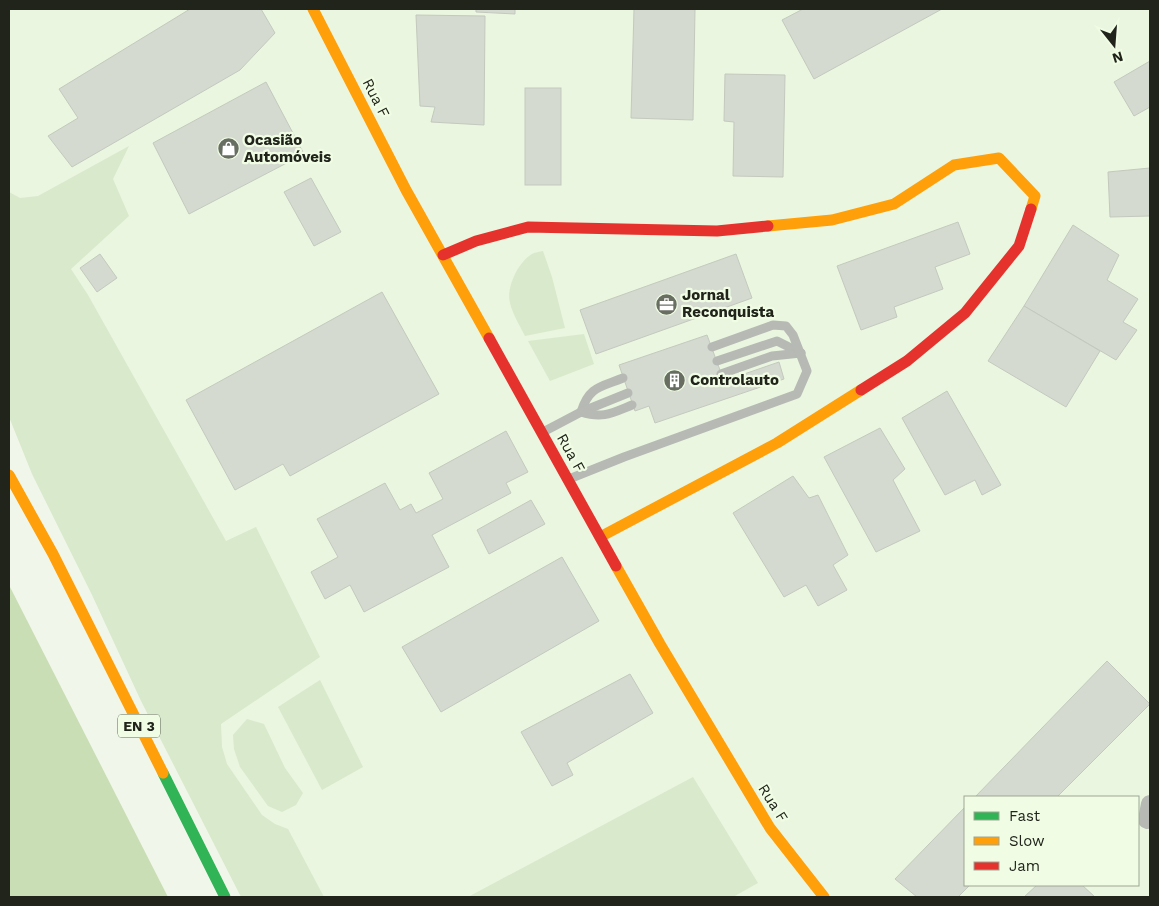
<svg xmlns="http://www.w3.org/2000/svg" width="1159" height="906" font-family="'Work Sans',sans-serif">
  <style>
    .built { fill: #eaf6df; fill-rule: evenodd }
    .green { fill: #d9e9cb }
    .forest { fill: #cadeb6 }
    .building { fill: #d5dad0; stroke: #c3c9be }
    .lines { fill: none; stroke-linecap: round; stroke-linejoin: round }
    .lane { stroke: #b6b9b4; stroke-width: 9 }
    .street { stroke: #b6b9b4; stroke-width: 18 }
    .fast { stroke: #30b455; stroke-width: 11 }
    .slow { stroke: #ff9f0a; stroke-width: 11 }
    .jam { stroke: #e5322d; stroke-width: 11 }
    .labels { text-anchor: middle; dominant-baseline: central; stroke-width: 4.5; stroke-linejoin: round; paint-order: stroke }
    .shield { fill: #f0fde4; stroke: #5e6557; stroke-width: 1 }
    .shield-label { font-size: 14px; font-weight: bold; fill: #20241b }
    .street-label { font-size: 15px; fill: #20241b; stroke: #f0fde4 }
    .poi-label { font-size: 15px; font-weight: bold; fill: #20241b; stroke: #f0fde4; text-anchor: start }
  </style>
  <rect width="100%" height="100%" fill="#f0f7ea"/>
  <path class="built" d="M9 9H1150V897H252L9 405ZM965 797H1138V885H965Z"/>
  <g class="green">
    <polygon points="129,146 113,179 129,216 71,269 88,295 226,541 256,527 320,657 221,724 222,747 227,764 262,815 275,824 288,829 324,897 241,897 141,701 92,595 32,474 9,417 9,192 20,198 38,196"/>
    <path d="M543 251 552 277 565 328 525 336C520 326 513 315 510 303 506 288 518 262 532 254 535 252 540 252 543 251Z"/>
    <polygon points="584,334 594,364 550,381 528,341"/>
    <polygon points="320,680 363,767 322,790 278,707"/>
    <polygon points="247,719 264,724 285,768 303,793 296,805 282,812 268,806 240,767 234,749 233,735"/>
    <polygon points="693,777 758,883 733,897 468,897"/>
  </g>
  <polygon class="forest" points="9,585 168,897 9,897"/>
  <g class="building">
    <polygon points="190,9 261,9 275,33 240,70 72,167 48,136 78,118 59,89"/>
    <polygon points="476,9 515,9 515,14 476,12"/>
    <polygon points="634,9 695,9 693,120 631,118"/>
    <polygon points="803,9 942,9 814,79 782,20"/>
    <polygon points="416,15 485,16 484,125 431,122 435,107 420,106"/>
    <polygon points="1150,61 1150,107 1134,116 1114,82"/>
    <polygon points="725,74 785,75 783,177 733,176 734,122 724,121"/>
    <polygon points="266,82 304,154 189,214 153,143"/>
    <rect x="525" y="88" width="36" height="97"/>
    <polygon points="1150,168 1150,216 1110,217 1108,172"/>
    <polygon points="311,178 341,232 314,246 284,192"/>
    <polygon points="958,222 970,254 935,267 943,289 894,307 897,317 861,330 837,266"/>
    <polygon points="1073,225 1119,255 1107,280 1138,299 1123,322 1137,330 1116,360 1024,306"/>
    <polygon points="100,254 117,278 97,292 80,268"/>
    <polygon points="736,254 752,298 596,354 580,310"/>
    <polygon points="382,292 439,394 290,476 283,464 235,490 186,400"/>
    <polygon points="1024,306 1100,351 1066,407 988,361"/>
    <polygon points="707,335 724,381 779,362 784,379 655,423 649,406 635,411 619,365"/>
    <polygon points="947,391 1001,485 982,495 975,480 945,495 902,418"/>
    <polygon points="880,428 905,469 893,480 920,531 876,552 824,457"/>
    <polygon points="506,431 528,472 506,483 511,493 432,535 449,567 364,612 350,585 325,599 311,572 338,557 317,519 385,483 400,510 411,504 416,513 443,499 429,473"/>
    <polygon points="793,476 809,498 818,495 848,555 833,565 847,590 818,606 806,585 784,597 733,513"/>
    <polygon points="531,500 545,524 489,554 477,530"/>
    <polygon points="562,557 599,621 441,712 402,647"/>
    <polygon points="1107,661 1150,704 1057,797 975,797"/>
    <polygon points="630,674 653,713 567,763 573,775 552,786 521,732"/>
    <polygon points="965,807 965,885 970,885 958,897 917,897 895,879"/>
    <polygon points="1037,885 1082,885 1095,897 1024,897"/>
  </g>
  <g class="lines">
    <g class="lane">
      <polyline points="717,361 777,341 801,353"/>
      <polyline points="721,374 772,356 801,353"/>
      <path d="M581 412C589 386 601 387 623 378"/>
      <polyline points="581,412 628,393"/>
      <path d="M543 432 581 412C603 419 612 413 632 405"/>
      <polyline points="569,479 624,457 797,394 807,371 793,335 786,326 773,325 712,347"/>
    </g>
    <polyline class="street" points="1147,820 1150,804"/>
    <polyline class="fast" points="163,773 225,897"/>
    <g class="slow">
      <polyline points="313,9 406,190 489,338"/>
      <polyline points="768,226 832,220 894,204 954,165 999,158 1035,196 1031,209"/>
      <polyline points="9,475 53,554 163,773"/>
      <polyline points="600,537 777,443 861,390"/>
      <polyline points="616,566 660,644 770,828 824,897"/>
    </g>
    <g class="jam">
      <polyline points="443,255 476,241 528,227 717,231 768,226"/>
      <polyline points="489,338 616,566"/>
      <polyline points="861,390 907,361 965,313 1019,246 1031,209"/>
    </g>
  </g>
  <defs>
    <symbol id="shop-disc" viewBox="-11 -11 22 22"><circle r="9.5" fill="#696e63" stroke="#f0fde4"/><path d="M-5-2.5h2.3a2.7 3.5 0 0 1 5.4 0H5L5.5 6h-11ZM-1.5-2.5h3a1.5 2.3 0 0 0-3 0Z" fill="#fff"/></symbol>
    <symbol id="office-disc" viewBox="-11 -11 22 22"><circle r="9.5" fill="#696e63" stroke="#f0fde4"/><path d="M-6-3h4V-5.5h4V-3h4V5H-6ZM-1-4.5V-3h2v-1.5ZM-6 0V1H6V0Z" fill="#fff"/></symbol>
    <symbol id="building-disc" viewBox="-11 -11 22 22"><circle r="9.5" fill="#696e63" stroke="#f0fde4"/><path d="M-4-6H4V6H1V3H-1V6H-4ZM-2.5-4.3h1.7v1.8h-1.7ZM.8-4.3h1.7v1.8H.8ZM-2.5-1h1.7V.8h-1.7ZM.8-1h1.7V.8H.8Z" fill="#fff"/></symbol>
  </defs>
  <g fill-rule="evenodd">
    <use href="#shop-disc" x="216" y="136" width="25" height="25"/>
    <use href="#office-disc" x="654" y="292" width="25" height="25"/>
    <use href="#building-disc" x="662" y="368" width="25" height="25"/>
  </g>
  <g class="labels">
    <rect class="shield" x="118" y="714.5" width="42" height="23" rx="4"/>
    <g class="shield-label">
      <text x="139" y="726">EN 3</text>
    </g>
    <g class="street-label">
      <text transform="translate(376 98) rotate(63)">Rua F</text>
      <text transform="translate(571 453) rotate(61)">Rua F</text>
      <text transform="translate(773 803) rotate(58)">Rua F</text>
    </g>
    <g class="poi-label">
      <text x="244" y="140">Ocasião<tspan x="244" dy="17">Automóveis</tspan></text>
      <text x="682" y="295">Jornal<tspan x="682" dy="17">Reconquista</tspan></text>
      <text x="690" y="380">Controlauto</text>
    </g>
  </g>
  <rect width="1159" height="906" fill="none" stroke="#20241b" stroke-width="20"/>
  <rect x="964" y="796" width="175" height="90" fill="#f0fde4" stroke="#9da694"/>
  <rect x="974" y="812" width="25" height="8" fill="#30b455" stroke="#9da694"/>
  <text x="1009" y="821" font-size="15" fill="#20241b">Fast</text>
  <rect x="974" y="837" width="25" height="8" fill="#ff9f0a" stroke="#9da694"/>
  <text x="1009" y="846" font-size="15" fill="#20241b">Slow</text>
  <rect x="974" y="862" width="25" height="8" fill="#e5322d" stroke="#9da694"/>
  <text x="1009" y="871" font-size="15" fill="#20241b">Jam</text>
  <g transform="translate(1114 45) rotate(163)" stroke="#f0fde4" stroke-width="4" paint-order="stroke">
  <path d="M0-4L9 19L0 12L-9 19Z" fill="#20241b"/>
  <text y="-8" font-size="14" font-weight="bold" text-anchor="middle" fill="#20241b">N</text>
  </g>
</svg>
